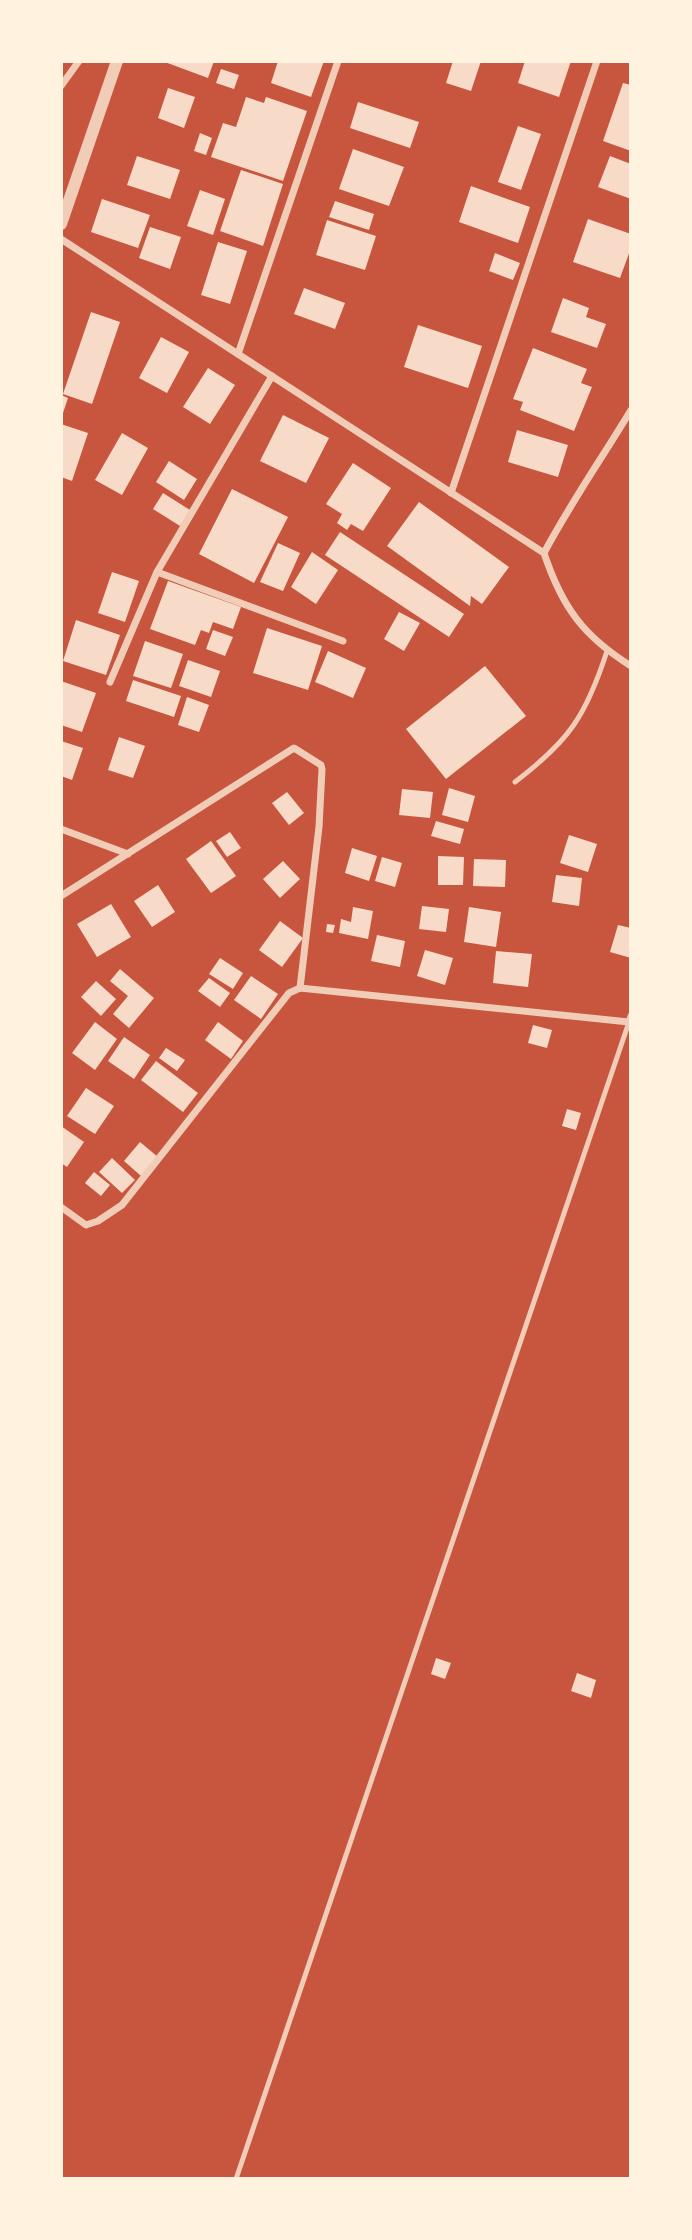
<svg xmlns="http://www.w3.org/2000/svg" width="692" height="2240" font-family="'Exo 2',sans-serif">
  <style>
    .building { fill: #f7dbc8 }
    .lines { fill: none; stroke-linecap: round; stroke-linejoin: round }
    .service { stroke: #f1ccb7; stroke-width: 5 }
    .minor { stroke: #f1ccb7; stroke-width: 7 }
    .tertiary { stroke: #f1ccb7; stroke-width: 12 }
  </style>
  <rect width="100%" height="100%" fill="#c8553d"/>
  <g class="building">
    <polygon points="162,61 214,61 208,78"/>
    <polygon points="278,61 324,61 311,97 271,83"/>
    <polygon points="453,61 481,61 471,91 446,83"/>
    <polygon points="525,61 571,61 559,97 518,83"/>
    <polygon points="221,69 239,75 234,89 216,83"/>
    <polygon points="623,83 631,85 631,151 603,141"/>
    <polygon points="168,88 195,97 184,128 158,118"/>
    <polygon points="246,97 264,103 266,97 307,111 283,181 211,157 223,123 236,127"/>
    <polygon points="358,102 419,122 410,148 350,128"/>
    <polygon points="518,126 541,134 521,190 498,182"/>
    <polygon points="200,133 212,138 206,155 194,151"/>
    <polygon points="353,149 404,167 389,206 339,189"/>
    <polygon points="137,156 180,170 170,199 127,185"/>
    <polygon points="610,156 631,164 631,199 598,187"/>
    <polygon points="241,170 283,184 263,246 220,231"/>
    <polygon points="471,186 530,207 518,243 459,222"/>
    <polygon points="200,190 225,199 213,235 187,226"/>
    <polygon points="102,199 150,215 138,248 91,232"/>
    <polygon points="335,201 374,214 369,230 329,217"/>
    <polygon points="588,219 631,234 631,248 620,278 573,262"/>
    <polygon points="327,220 376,236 365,270 316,255"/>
    <polygon points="150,227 181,237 170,269 139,258"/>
    <polygon points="218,242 247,251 230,304 201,295"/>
    <polygon points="495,253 520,263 513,280 489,271"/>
    <polygon points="304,288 345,303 335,329 294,314"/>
    <polygon points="563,298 589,308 586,317 606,324 597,348 551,332"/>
    <polygon points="91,312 120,322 92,404 63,394"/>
    <polygon points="418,325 482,346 468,388 404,367"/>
    <polygon points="161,337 189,352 167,393 139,378"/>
    <polygon points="533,348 587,369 581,383 592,387 574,431 520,410 523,402 513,399"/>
    <polygon points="208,368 235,385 210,424 183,407"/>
    <polygon points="61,395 68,398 62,416 61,416"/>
    <polygon points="283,415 329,438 306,483 260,461"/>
    <polygon points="61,424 88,433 72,481 61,477"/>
    <polygon points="517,430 568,445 558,477 508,462"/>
    <polygon points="122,433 148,448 122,495 95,480"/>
    <polygon points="169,461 197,479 184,500 156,482"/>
    <polygon points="353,463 391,488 363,531 351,524 347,530 337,523 342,514 326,504"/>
    <polygon points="232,489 288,517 254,583 199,554"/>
    <polygon points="163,493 190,510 180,526 153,509"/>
    <polygon points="419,502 509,567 482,604 471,596 470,606 387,546"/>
    <polygon points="340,532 464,614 449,637 325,555"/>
    <polygon points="278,543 300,553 283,591 260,582"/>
    <polygon points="312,552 338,570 316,604 291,587"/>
    <polygon points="112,572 139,581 125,622 98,613"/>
    <polygon points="168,581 241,607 233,629 213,622 209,633 201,630 195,645 150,629"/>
    <polygon points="399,612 420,623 404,651 384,639"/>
    <polygon points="76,620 120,635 106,675 63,661"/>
    <polygon points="267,628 322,646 308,690 253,673"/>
    <polygon points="213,630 233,637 225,656 206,649"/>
    <polygon points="145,641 183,654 171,688 133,676"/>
    <polygon points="328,651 366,668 353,698 315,682"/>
    <polygon points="188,660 220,671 211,697 179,686"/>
    <polygon points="485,666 526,716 446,779 406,729"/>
    <polygon points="133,680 181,696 174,717 126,701"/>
    <polygon points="61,681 96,693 82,732 61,725"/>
    <polygon points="187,697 209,705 199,732 178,725"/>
    <polygon points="119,737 145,746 133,778 108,770"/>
    <polygon points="61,741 83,748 72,780 61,776"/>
    <polygon points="449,788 475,796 468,822 442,815"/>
    <polygon points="402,789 433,792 430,818 399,815"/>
    <polygon points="287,792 304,813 289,825 272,803"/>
    <polygon points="436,821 464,829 460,844 431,836"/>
    <polygon points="230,832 241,848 227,857 216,841"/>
    <polygon points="569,835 597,844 588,872 560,863"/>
    <polygon points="211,841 236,876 211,893 186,859"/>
    <polygon points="352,848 377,856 369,881 345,873"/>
    <polygon points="438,856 464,857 463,885 438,885"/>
    <polygon points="382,857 402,863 395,887 375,881"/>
    <polygon points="474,859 506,860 505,887 473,886"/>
    <polygon points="283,861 300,879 280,898 263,879"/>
    <polygon points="556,875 582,878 579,906 552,902"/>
    <polygon points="158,885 175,912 152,927 134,901"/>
    <polygon points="111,904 131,937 97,957 77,924"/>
    <polygon points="422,906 449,909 446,932 419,929"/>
    <polygon points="353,907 373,911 368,939 339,933 341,919 351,922"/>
    <polygon points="469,907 501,912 496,947 464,942"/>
    <polygon points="280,921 303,938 282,967 259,950"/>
    <polygon points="327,924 335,925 333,933 326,932"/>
    <polygon points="618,925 631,928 631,958 610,952"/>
    <polygon points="377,935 405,941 400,967 371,961"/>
    <polygon points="425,950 453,958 445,985 417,976"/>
    <polygon points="496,951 532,954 528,987 493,983"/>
    <polygon points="220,958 243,973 233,989 209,974"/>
    <polygon points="120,969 154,998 129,1028 113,1014 128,996 110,981"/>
    <polygon points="251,976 278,994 261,1019 234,1000"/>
    <polygon points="209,978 230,993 220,1007 198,991"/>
    <polygon points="96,981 116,999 101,1016 81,997"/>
    <polygon points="95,1022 117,1039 95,1070 72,1053"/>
    <polygon points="218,1022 243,1041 231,1059 205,1040"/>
    <polygon points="533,1025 552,1030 547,1048 528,1043"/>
    <polygon points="124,1037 150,1055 134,1079 108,1061"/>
    <polygon points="166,1048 185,1060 177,1071 159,1058"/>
    <polygon points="156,1061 198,1093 183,1112 141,1080"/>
    <polygon points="86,1088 114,1106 95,1134 67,1116"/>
    <polygon points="567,1109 581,1113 576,1130 562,1126"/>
    <polygon points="61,1126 84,1142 67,1167 61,1163"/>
    <polygon points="140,1142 158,1157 141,1176 124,1161"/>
    <polygon points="112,1158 135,1180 122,1193 99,1172"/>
    <polygon points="94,1172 110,1185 101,1196 85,1183"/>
    <polygon points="436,1658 451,1663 445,1679 431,1674"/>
    <polygon points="577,1673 596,1680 591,1698 571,1691"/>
  </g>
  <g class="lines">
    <g class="service">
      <path d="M515 782C569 741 586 716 607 651"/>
      <polyline points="236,2179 629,1022"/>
    </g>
    <g class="minor">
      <polyline points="61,86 79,61"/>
      <path d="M61 239 544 553C562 607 583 636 631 666"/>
      <polyline points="238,354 338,61"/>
      <polyline points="451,493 597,61"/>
      <path d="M544 553C570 504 602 458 631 410"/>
      <polyline points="157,572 343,641"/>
      <polyline points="110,682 157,572 272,376"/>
      <polyline points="61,829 128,854"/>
      <polyline points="61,896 294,748 321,765 322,769 319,827 300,988"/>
      <polyline points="61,1207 86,1225 98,1221 122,1205 289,993 300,988 629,1022 631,1016"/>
    </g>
    <polyline class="tertiary" points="61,224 117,61"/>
  </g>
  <rect width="692" height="2240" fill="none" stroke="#fff3e0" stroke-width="126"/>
</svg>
